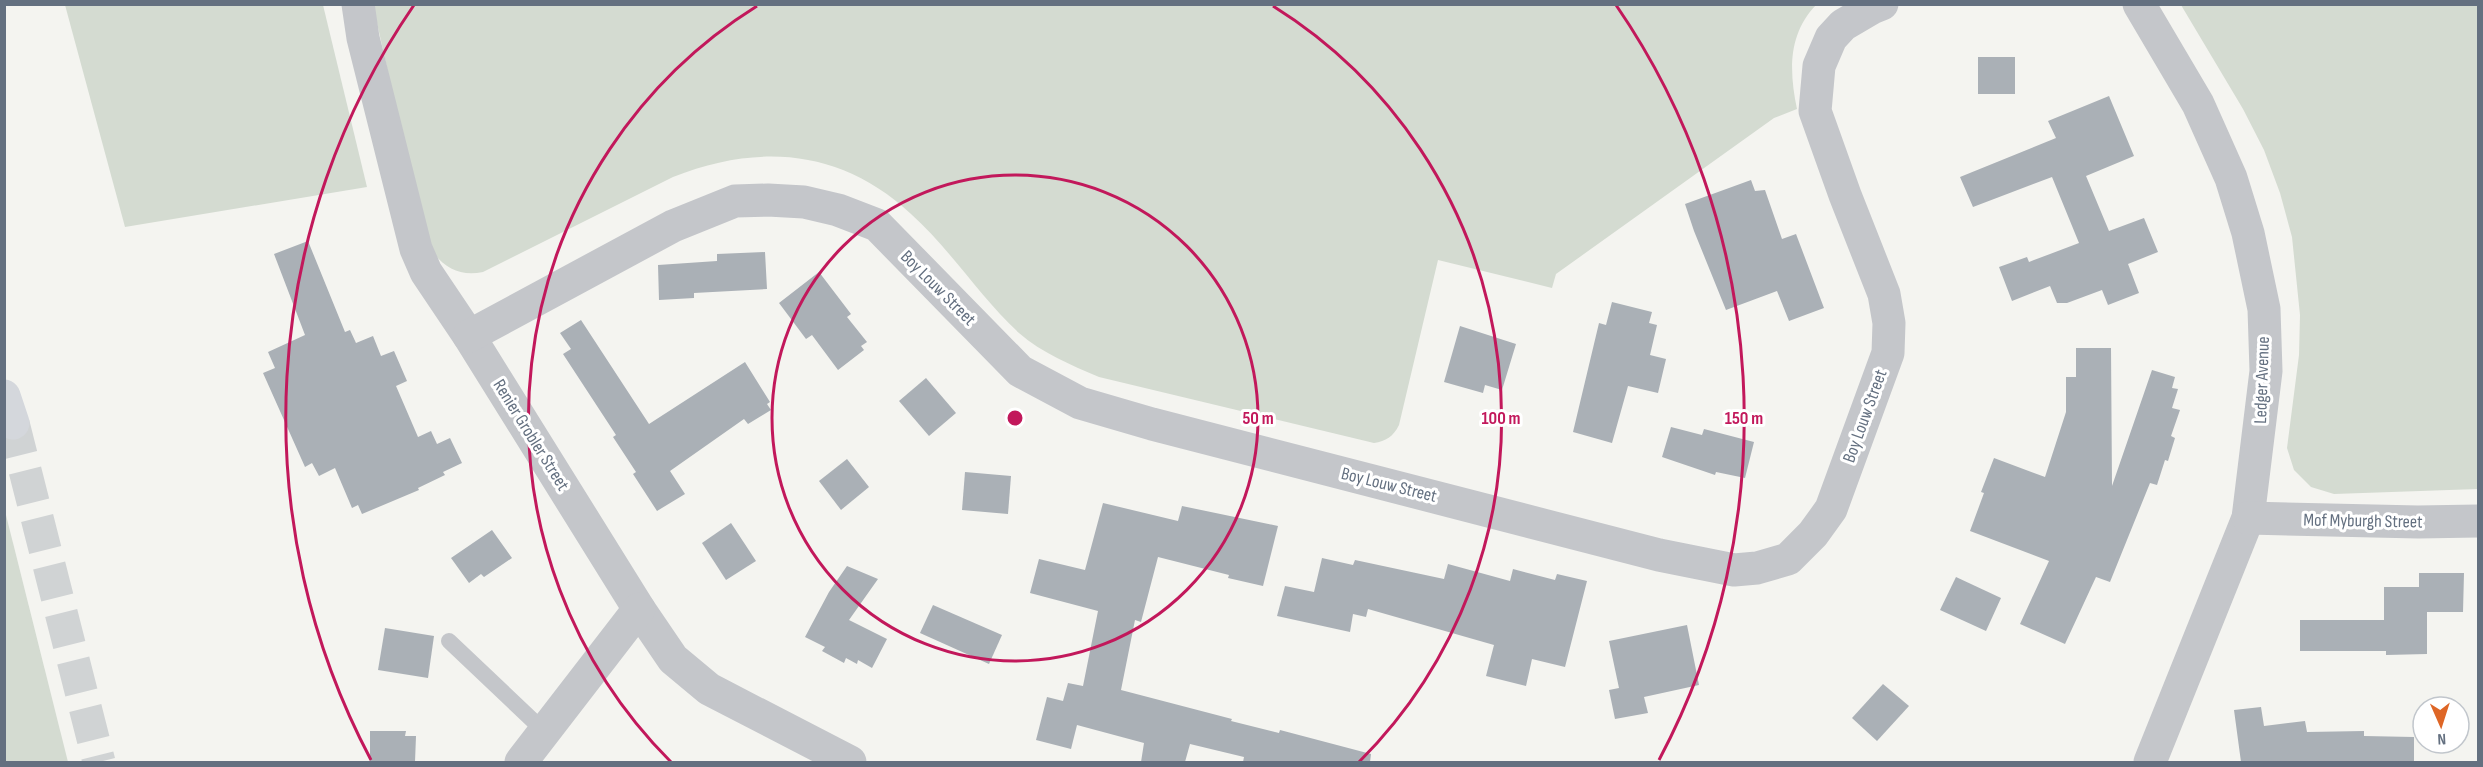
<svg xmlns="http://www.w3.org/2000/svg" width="2483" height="767" font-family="'Sofia Sans Condensed',sans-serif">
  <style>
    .green { fill: #d4dbd1 }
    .building { fill: #aab0b6 }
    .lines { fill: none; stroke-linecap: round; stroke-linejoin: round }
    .secondary-tunnel { stroke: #d0d3d4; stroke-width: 33; stroke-dasharray: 33 16; stroke-linecap: butt }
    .service { stroke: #c4c6ca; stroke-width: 16 }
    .minor { stroke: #c4c6ca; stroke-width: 33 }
    .secondary { stroke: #d4d7dc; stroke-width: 33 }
    .ring { fill: none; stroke: #c2185b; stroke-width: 3 }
    .labels { text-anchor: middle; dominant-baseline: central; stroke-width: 6; stroke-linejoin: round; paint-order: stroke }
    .street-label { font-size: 18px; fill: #647080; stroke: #fff }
    .centre { fill: #c2185b; stroke: #fff; stroke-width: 3 }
    .ring-label { font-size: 18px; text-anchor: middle; font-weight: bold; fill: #c2185b; stroke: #fff; stroke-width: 6; stroke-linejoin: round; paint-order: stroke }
  </style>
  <rect width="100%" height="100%" fill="#f4f4f0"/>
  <g class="green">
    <polygon points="65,5 323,5 367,187 125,227"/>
    <path d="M373 5H1816C1788 34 1789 71 1797 109L1774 118 1556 274 1552 288 1438 260 1399 425C1393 437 1386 441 1374 443L1099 377C1071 365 1042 353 1019 333 980 297 951 250 911 214 841 149 759 143 673 177L483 272C462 276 448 270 434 254L411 175Z"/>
    <polygon points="2181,5 2478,5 2478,489 2334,494 2311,487 2294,470 2287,448 2299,355 2300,315 2292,237 2280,193 2264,150 2243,109"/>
    <polygon points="5,511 68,762 5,762"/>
  </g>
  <g class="building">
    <rect x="1978" y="57" width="37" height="37"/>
    <polygon points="2109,96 2134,156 2086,176 2109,231 2144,218 2158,252 2128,264 2139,293 2108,305 2102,290 2067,303 2057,303 2050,286 2012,301 1999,267 2027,257 2029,262 2079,243 2052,177 1973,207 1960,177 2056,138 2048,121"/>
    <polygon points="1751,180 1755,191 1765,190 1782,239 1796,234 1824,308 1789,321 1777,291 1726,310 1694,231 1685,204"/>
    <polygon points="308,241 345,332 350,330 356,343 373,336 381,356 394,351 407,381 396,386 418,437 431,431 437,444 450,438 462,463 443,472 445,475 418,488 419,490 362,514 358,505 352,508 335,468 319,476 312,463 305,467 263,373 275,368 268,352 305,335 274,254"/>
    <polygon points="765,252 767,289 694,293 694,298 659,300 658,265 717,261 717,254"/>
    <polygon points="819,272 851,314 847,317 867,342 861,346 864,350 838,370 812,335 806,339 779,303"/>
    <polygon points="1612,302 1652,312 1649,323 1657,325 1650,355 1666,359 1658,393 1628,386 1612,443 1573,432 1599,323 1606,325"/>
    <polygon points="581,320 649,424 745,362 770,402 767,404 771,410 748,424 744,419 670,471 685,494 657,511 633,474 636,472 613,437 616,435 563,354 571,349 560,333"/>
    <polygon points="1460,326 1516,344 1502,390 1485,385 1483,393 1444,382"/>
    <polygon points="2076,348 2111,348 2112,486 2152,370 2175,377 2172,388 2178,389 2172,408 2180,410 2171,436 2175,438 2168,461 2165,460 2157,485 2150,483 2110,582 2096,577 2065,644 2020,624 2049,561 1970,531 1984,493 1981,492 1994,458 2045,477 2066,412 2066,377 2076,377"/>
    <polygon points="926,378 956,413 929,436 899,401"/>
    <polygon points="1671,427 1702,435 1704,429 1754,442 1745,478 1716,472 1715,475 1662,457"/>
    <polygon points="847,459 869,487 841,510 819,481"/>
    <polygon points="965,472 1011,476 1008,514 962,510"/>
    <polygon points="1103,503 1178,521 1182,506 1278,526 1263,586 1228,578 1229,575 1158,557 1141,622 1135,620 1121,690 1232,719 1231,721 1279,733 1280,730 1371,754 1370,762 1243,762 1244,757 1190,744 1185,762 1141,762 1144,743 1077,725 1071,749 1036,740 1047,697 1063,701 1068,683 1083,686 1098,611 1030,593 1039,559 1085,570"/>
    <polygon points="731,523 756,561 726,580 702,543"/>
    <polygon points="492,530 512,558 484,577 481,574 469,583 451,558"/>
    <polygon points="1322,558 1353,565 1355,560 1444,579 1448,564 1510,581 1513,569 1555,580 1557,574 1587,581 1565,667 1532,659 1526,686 1486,676 1494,645 1368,609 1366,617 1353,614 1350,632 1277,616 1285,586 1314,592"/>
    <polygon points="847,566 878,579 849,620 887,639 872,668 858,660 857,664 846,658 844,663 822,651 825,647 805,637 829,592"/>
    <polygon points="2419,573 2464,573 2463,612 2427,612 2427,654 2386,655 2386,651 2300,651 2300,620 2384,620 2384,587 2419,587"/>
    <polygon points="1956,577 2001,598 1986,631 1940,610"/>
    <polygon points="933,605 1002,635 989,664 920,633"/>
    <polygon points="1687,625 1699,685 1644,697 1648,713 1615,719 1609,690 1619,688 1609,641"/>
    <polygon points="385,628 434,636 428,678 378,670"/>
    <polygon points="1883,684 1909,706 1877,741 1852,718"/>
    <polygon points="2261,707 2264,726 2305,721 2307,732 2364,731 2364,736 2414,737 2414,762 2241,762 2234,710"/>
    <polygon points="370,731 406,731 405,736 416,736 415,762 370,762"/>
  </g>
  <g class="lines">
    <polyline class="secondary-tunnel" points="13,423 99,762"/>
    <polyline class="service" points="449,641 545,732"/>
    <g class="minor">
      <polyline points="358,4 363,38 416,249 426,272 469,336 639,609 673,659 709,689 850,762"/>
      <polyline points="2139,4 2198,104 2231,178 2248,233 2264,309 2266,371 2248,518 2150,762"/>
      <polyline points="469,336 673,226 735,201 768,200 804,202 838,210 877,225 1020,371 1080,403 1152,424 1659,555 1734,570 1757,568 1788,559 1813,534 1831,509 1888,353 1889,323 1884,294 1845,195 1815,111 1819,66 1831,38 1843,25 1872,8 1882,4"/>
      <polyline points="2248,518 2418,522 2478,521"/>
      <polyline points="521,762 639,609"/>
    </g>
    <polyline class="secondary" points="4,396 13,423"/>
  </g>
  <g class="ring">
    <circle cx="1015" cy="418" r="243"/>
    <path d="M671 762A486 486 0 0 1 757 6M1273 6A486 486 0 0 1 1359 762"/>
    <path d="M371 760A729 729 0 0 1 414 5M1616 5A729 729 0 0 1 1659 760"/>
  </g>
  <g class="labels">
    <g class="street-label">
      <text transform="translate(938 288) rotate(45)">Boy Louw Street</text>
      <text transform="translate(2262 380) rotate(-88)">Ledger Avenue</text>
      <text transform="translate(1865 416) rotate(-70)">Boy Louw Street</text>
      <text transform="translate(531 435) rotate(58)">Renier Grobler Street</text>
      <text transform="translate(1389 485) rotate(14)">Boy Louw Street</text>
      <text transform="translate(2363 521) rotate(1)">Mof Myburgh Street</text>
    </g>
  </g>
  <circle cx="1015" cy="418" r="9" class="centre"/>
  <g class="ring-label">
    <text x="1258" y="424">50 m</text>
    <text x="1501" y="424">100 m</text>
    <text x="1744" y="424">150 m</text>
  </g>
  <rect width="2483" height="767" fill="none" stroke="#647080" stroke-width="12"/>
  <g transform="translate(2441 725) rotate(177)"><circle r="28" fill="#ffffff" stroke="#c1c6cc" stroke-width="1.5"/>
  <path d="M0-4.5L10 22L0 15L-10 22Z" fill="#de6626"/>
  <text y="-9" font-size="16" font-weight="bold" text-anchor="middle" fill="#647080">N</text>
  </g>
</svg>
